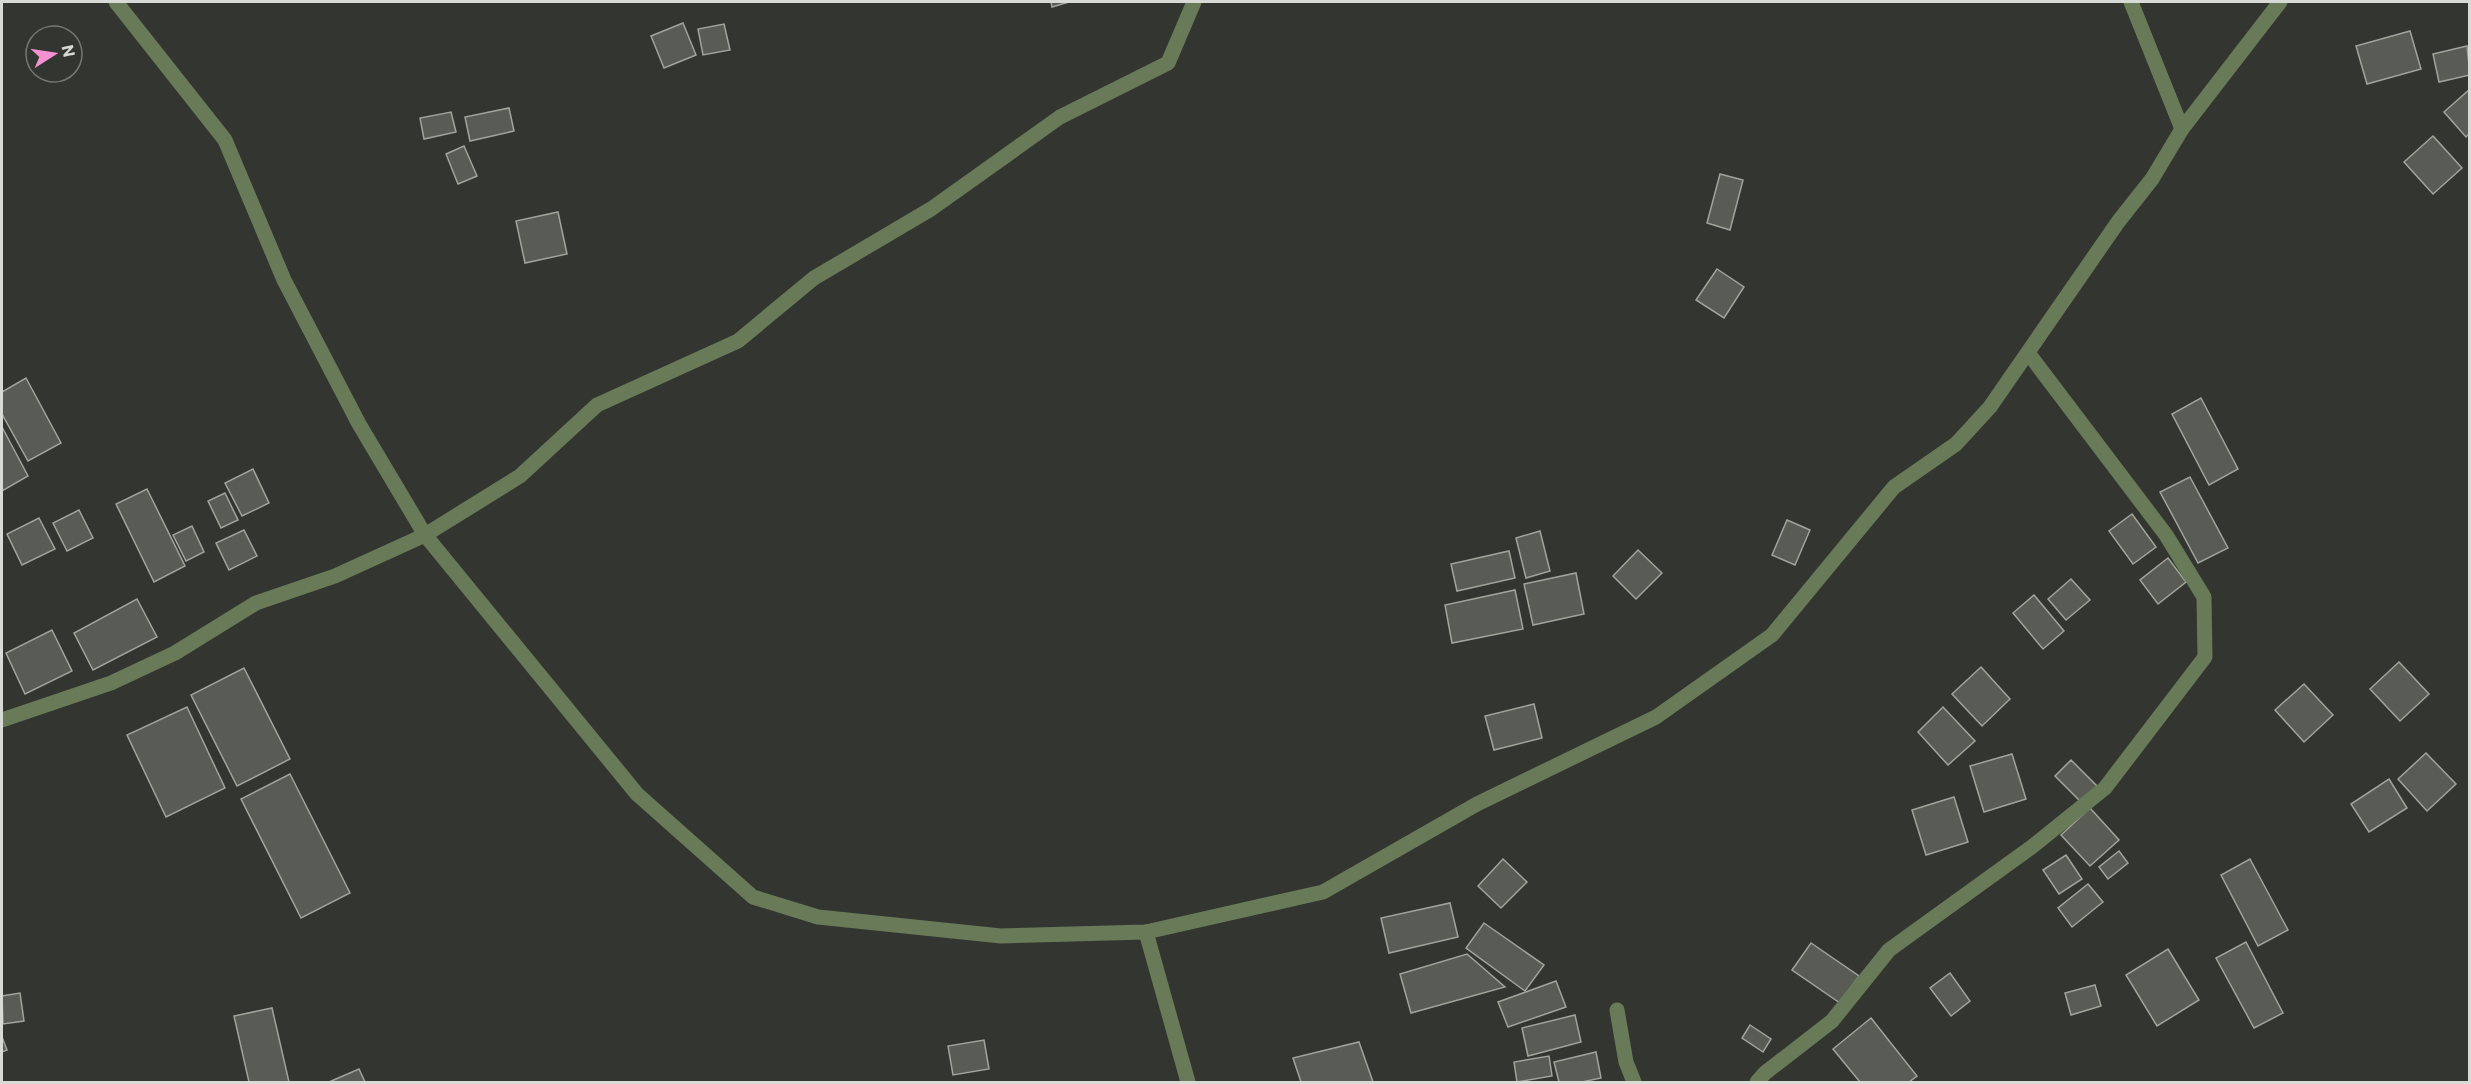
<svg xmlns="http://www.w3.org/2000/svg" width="2471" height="1084" font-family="Commissioner,sans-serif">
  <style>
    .building { fill: #585c55; stroke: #a0a49c; stroke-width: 1.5 }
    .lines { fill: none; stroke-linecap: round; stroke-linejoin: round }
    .minor { stroke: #687a58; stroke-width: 15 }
  </style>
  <rect width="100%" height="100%" fill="#333630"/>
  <g class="building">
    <polygon points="1051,2 1069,2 1052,7"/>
    <polygon points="683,23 696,55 664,68 651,36"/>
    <polygon points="724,24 730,50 703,55 698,29"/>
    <polygon points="2410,31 2421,69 2367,84 2356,46"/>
    <polygon points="2467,46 2470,75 2439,82 2433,54"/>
    <polygon points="2470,89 2470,133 2466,137 2444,112"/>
    <polygon points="509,108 514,131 470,141 465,117"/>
    <polygon points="451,112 456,132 424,139 420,118"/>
    <polygon points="2433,136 2462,168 2433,194 2404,162"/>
    <polygon points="464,146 477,176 458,184 446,154"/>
    <polygon points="1720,174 1743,180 1730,230 1707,223"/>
    <polygon points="558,212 567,254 525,263 516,221"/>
    <polygon points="1717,269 1744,287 1724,318 1696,300"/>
    <polygon points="26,378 61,443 28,461 2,414 2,392"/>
    <polygon points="2201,398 2238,469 2209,485 2172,414"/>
    <polygon points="2,427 28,476 2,491"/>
    <polygon points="253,469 269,503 242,516 225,483"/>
    <polygon points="2190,477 2228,548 2198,563 2160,492"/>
    <polygon points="147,489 185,566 154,582 116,504"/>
    <polygon points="225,493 238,520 221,528 208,501"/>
    <polygon points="79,510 93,538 67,551 53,523"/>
    <polygon points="2132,514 2156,547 2133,564 2109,531"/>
    <polygon points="39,518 55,549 22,565 7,534"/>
    <polygon points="1787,520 1810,530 1795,565 1772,555"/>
    <polygon points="192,526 204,552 186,561 173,535"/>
    <polygon points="244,530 257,556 229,570 216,543"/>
    <polygon points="1540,531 1550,571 1526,578 1516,538"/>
    <polygon points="1638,550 1662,573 1636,599 1613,576"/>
    <polygon points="1509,551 1515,578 1457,591 1451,564"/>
    <polygon points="2168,558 2186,582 2158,604 2140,580"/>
    <polygon points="1576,573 1584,614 1533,625 1524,584"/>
    <polygon points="2071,579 2090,600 2066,620 2048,599"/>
    <polygon points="1515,590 1523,629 1452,643 1445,605"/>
    <polygon points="2034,595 2064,631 2043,649 2013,613"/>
    <polygon points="137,599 157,637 93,670 74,633"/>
    <polygon points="52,630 72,671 25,694 6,653"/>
    <polygon points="2399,662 2429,694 2400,721 2370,689"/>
    <polygon points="1981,667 2010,699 1982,726 1952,694"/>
    <polygon points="244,668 290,759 237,786 191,695"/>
    <polygon points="2304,684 2333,715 2304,742 2275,710"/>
    <polygon points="1534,704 1542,738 1494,750 1485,716"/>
    <polygon points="187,707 225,788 166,817 127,735"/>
    <polygon points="1943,707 1975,741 1948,765 1918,732"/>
    <polygon points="2426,753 2456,784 2427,811 2398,779"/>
    <polygon points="2012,754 2026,799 1984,812 1970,766"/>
    <polygon points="2071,760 2098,787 2081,802 2055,776"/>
    <polygon points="290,774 350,893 301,918 241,799"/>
    <polygon points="2389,779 2407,808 2369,832 2351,804"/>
    <polygon points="1954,797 1968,842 1926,855 1912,810"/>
    <polygon points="2090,808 2119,840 2090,866 2061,835"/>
    <polygon points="2119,851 2128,863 2108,879 2099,867"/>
    <polygon points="2066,855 2082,879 2059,894 2043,870"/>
    <polygon points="1503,859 1527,882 1501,908 1478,886"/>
    <polygon points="2250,859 2288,930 2258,946 2221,875"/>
    <polygon points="2088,884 2103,902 2072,927 2058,908"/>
    <polygon points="1450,903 1458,937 1389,953 1381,918"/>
    <polygon points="1484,923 1544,965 1525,991 1466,948"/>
    <polygon points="2246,942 2283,1013 2254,1028 2216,958"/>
    <polygon points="1811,943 1859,976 1840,1003 1792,970"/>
    <polygon points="2168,949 2199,1000 2157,1026 2126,975"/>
    <polygon points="1467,954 1505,987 1411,1013 1400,974"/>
    <polygon points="1950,973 1970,1001 1951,1016 1930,988"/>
    <polygon points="1556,981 1566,1007 1508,1027 1498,1002"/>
    <polygon points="2095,985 2101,1006 2071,1015 2065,993"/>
    <polygon points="20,993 24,1021 3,1024 2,996"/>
    <polygon points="272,1008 289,1082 249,1082 234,1016"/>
    <polygon points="1575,1015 1581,1042 1528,1056 1522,1028"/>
    <polygon points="1871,1018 1917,1076 1909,1082 1860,1082 1833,1049"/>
    <polygon points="1750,1025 1771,1039 1763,1052 1742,1038"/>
    <polygon points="2,1037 7,1050 2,1052"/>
    <polygon points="984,1040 989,1069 953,1075 948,1046"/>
    <polygon points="1359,1042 1373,1082 1301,1082 1293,1058"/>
    <polygon points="1596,1052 1601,1078 1582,1082 1559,1082 1554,1062"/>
    <polygon points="1549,1056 1552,1076 1517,1082 1514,1062"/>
    <polygon points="359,1069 365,1082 329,1082"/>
  </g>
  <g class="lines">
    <g class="minor">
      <polyline points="116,2 225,140 284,280 359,424 425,535 637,794 753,897 818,917 1001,936 1146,932 1323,892 1477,804 1656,717 1772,635 1894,487 1956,444 1990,407 2118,222 2152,179 2182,129 2280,2"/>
      <polyline points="2131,2 2182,129"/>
      <polyline points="2,720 111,683 175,653 256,603 335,576 425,535 520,476 597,405 738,341 814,278 931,209 1060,117 1168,63 1194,2"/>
      <polyline points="1146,932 1188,1082"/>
      <polyline points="1617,1010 1626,1062 1634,1082"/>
      <polyline points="1757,1082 1765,1073 1832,1021 1889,950 2033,846 2105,788 2205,657 2204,597 2166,535 2029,354"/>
    </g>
  </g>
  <rect width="2471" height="1084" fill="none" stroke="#d8dad6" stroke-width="6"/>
  <g transform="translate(54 54) rotate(78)"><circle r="28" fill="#333630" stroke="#757872" stroke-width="1.5"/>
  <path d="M0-4.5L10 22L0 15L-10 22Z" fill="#f491d3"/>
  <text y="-9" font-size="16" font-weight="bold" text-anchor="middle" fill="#d8dad6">N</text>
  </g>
</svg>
